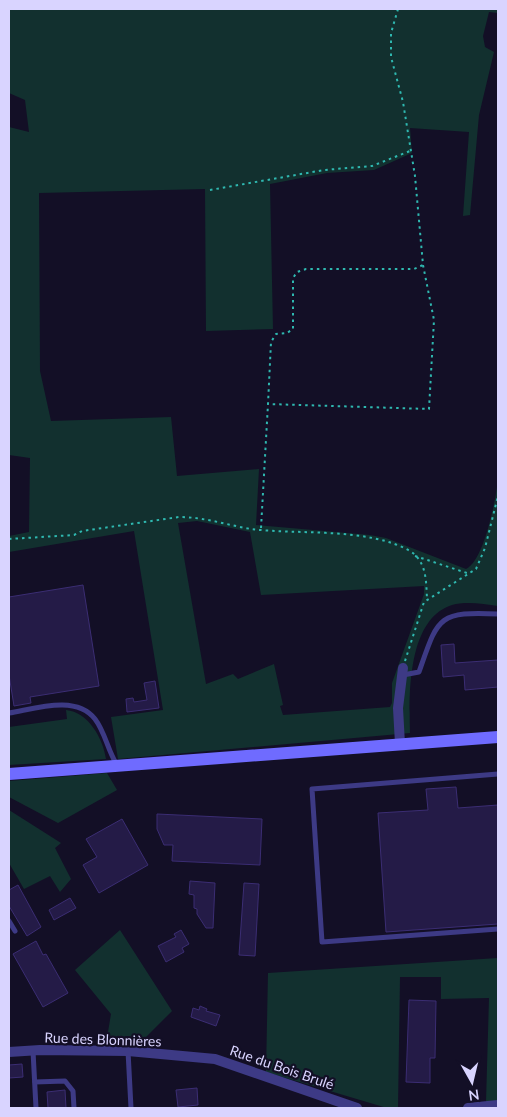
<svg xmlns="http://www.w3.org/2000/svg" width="507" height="1117" font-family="Lato,sans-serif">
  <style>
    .green { fill: #12302f; fill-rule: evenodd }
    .building { fill: #241b47; stroke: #3b2d73 }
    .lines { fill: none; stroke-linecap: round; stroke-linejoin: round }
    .path { stroke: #2fb8b0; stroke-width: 2; stroke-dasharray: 2.5 4; stroke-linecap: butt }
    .service { stroke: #3d3a85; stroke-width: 5 }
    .minor { stroke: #3d3a85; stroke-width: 10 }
    .secondary { stroke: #6f6bff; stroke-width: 12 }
    .labels { text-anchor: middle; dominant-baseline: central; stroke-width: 4.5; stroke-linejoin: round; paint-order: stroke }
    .street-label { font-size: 14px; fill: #d9d4ff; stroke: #130f26 }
  </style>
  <rect width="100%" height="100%" fill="#130f26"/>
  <g class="green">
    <path d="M9 9H498V13L489 12 483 36 485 47 494 52 479 115 470 215 463 216 469 132 410 128 412 153 374 170 327 173 270 184 273 329 206 331 205 189 39 193 40 371 51 421 171 417 177 476 259 469 256 525 370 535 386 538 466 569C484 561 496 499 498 479V606C484 604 466 601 452 605 407 619 409 696 410 733L118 759 111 717 163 710 134 531 9 552V536L29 532 30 458 9 455V127L29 132 25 100 9 93ZM197 521 250 532 261 595 424 586V594L392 683V703L390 707 283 715 280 706 283 705 274 664 238 679 233 674 206 684 178 523Z"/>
    <path d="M66 710C88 712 103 738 106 759L9 765V727L67 719Z"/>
    <polygon points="107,773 117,790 58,823 9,797 9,781"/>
    <polygon points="9,810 61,843 55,848 71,879 60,892 50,876 24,889 9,863"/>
    <polygon points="120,930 172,1011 139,1044 106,1044 111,1014 75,970"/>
    <polygon points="498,958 498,1102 486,1102 489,998 441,999 441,977 400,977 398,1108 387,1108 266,1072 268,973"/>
  </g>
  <g class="building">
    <polygon points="83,585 99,686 30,697 31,703 14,706 9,675 9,597"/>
    <polygon points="454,644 455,663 498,660 498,687 465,690 464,675 443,677 441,645"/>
    <polygon points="155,681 159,708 127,712 126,699 133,698 134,702 147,700 144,683"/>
    <polygon points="456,787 458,808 498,805 498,924 386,932 378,813 428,810 426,789"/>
    <polygon points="157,814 262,819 260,865 172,861 173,845 164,845 157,829"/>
    <polygon points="122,819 148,865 99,893 83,865 97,857 86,839"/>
    <polygon points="190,881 215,883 213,928 206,928 197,914 197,909 194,908 194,895 189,894"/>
    <polygon points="244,883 259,884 255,956 239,955"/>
    <polygon points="18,885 41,927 27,936 9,906 9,890"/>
    <polygon points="70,898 76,908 54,920 49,910"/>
    <polygon points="181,930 189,944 182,948 184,952 166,962 158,946 176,937 174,934"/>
    <polygon points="36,941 43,955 46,954 68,993 43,1007 13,954"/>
    <polygon points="409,1000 436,1001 435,1058 430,1058 430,1083 406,1082"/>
    <polygon points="200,1006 207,1009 206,1011 220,1015 216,1026 191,1017 193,1008 199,1010"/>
    <polygon points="22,1064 23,1077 9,1078 9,1065"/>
    <polygon points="197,1088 198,1105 178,1107 176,1090"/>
    <polygon points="65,1090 66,1108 48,1108 47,1092"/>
  </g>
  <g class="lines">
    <g class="path">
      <polyline points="398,9 391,33 391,57 403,102 415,176 423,265 434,320 429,409 268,404 271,342 276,334 287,333 293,329 293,278 297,272 306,269 414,269 423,265"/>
      <polyline points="210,190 324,170 372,166 410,151"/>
      <polyline points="261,528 268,404"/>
      <path d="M9 539 74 535 82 531 179 517C204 517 227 525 251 529 298 535 368 527 410 551 427 562 426 581 427 599"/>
      <polyline points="415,556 470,574"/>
      <polyline points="405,661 424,602 476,569 485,548 498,496"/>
    </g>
    <g class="service">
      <path d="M403 675 419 672C438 618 437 611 498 614"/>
      <path d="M9 713C34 709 76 694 95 719 105 732 108 751 117 765"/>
      <polyline points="498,774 312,789 322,942 498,929"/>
      <polyline points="9,921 15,931"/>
      <polyline points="33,1051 36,1108"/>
      <polyline points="128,1051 131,1108"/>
      <polyline points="35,1082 65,1081 73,1091 74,1108"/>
    </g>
    <g class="minor">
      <polyline points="400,744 398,708 403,668"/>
      <polyline points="9,1052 40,1050 128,1051 215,1059 357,1108"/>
      <polyline points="468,1108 498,1105"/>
    </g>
    <polyline class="secondary" points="9,774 498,737"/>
  </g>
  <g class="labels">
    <g class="street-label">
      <text transform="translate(103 1039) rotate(2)">Rue des Blonnières</text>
      <text transform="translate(282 1067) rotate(19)">Rue du Bois Brulé</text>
    </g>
  </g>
  <rect width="507" height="1117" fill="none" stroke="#d9d4ff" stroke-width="20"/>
  <g transform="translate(472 1082) rotate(172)" stroke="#130f26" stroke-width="4" paint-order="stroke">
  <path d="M0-4L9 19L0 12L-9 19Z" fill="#d9d4ff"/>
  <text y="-8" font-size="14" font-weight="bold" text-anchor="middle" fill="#d9d4ff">N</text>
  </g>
</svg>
